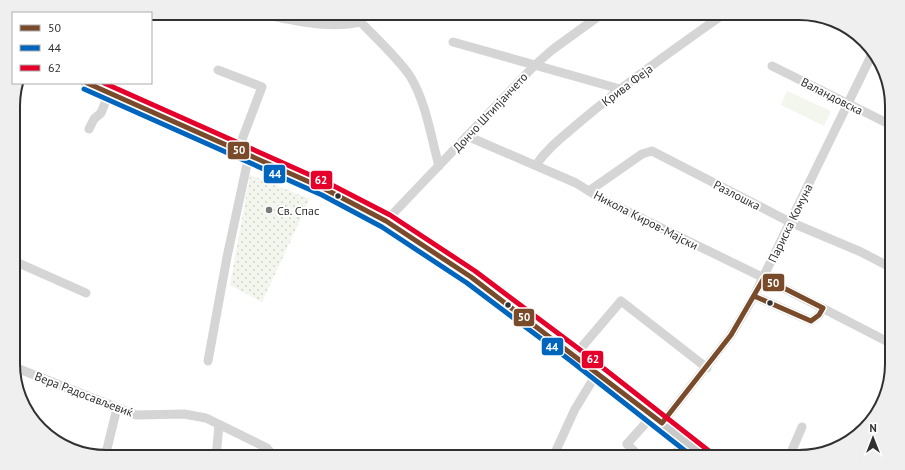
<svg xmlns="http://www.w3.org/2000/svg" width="905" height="470" font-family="'PT Sans',sans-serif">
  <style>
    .grass { fill: url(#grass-dots) }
    .pitch { fill: #f2f6ed }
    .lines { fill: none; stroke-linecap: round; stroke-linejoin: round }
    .minor { stroke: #d5d5d5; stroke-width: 9 }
    .major { stroke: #c9c9c9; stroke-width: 12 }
    .bus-1-casing { stroke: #fff; stroke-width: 8 }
    .bus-2-casing { stroke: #fff; stroke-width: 8 }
    .bus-3-casing { stroke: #fff; stroke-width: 8 }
    .bus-1 { stroke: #7a4b2a; stroke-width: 5 }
    .bus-2 { stroke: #0065bd; stroke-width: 5 }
    .bus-3 { stroke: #e4002b; stroke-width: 5 }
    .bus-dot { fill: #313131; stroke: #fff; stroke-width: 1.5 }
    .poi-dot { fill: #797979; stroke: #fff; stroke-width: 1.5 }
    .labels { text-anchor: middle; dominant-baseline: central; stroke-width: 4; stroke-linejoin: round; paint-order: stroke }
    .street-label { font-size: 12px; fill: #313131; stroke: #fff }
    .poi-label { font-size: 12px; fill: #313131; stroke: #fff; text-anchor: start }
    .rim { fill: none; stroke: #313131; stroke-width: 2 }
    .line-badge { stroke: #fff; stroke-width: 1.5 }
    .badge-label { font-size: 11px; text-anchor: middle; font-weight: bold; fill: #fff }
  </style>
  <defs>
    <pattern id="grass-dots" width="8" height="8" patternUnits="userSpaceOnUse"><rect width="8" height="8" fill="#f2f6ed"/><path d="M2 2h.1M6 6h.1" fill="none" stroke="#d0d3cc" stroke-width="1.8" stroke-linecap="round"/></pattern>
  </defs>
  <rect width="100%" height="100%" fill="#fff"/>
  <polygon class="grass" points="250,175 310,199 262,302 230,285"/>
  <polygon class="pitch" points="787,91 831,111 824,126 781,105"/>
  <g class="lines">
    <g class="minor">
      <path d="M256 13C287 19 330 30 360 22"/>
      <path d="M352 13C371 34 394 53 410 76 426 102 431 137 439 166"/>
      <polyline points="453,42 620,89"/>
      <polyline points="772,66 891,125"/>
      <polyline points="218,70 262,87 238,150"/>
      <polyline points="89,129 94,119 101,113 109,93"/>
      <polyline points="467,136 576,183 600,198 764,278 892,344"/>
      <path d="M536 165C548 147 565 135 581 121 627 82 676 48 725 13"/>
      <polyline points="589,191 642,154 652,151 790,222 861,252 892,268"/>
      <polyline points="386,221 534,66 552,50 603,13"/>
      <polyline points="14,261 86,293"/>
      <polyline points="754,296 811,321 819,315 823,308"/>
      <polyline points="575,355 621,301 707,368"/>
      <polyline points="208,361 227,257 249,155"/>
      <polyline points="14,367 136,415 184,414 206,418 267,448 274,457"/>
      <polyline points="662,423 731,335 754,296 873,52"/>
      <polyline points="637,454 627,444 652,416"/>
      <polyline points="105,457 117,408"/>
      <polyline points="216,457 219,425"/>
      <polyline points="553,457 575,409 597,373"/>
      <polyline points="671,457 687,442"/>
      <polyline points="789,457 802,427"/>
    </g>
    <polyline class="major" points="87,83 325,189 386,221 471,277 575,355 705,457"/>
    <defs>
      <polyline id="bus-1" points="87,83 325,189 386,221 471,277 662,423 731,335 764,278 823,308 819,315 811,321 754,296"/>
      <polyline id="bus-2" points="84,89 322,195 382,227 467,283 571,361 693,457"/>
      <polyline id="bus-3" points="104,83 328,183 390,215 475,271 579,349 709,451"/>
    </defs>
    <use href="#bus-1" class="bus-1-casing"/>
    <use href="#bus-2" class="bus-2-casing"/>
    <use href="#bus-3" class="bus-3-casing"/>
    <use href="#bus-1" class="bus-1"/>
    <use href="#bus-2" class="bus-2"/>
    <use href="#bus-3" class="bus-3"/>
  </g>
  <g class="bus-dot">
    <circle cx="338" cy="196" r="3.5"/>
    <circle cx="770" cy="303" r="3.5"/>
    <circle cx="508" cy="305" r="3.5"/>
  </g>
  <circle class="poi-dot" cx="269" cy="210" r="4"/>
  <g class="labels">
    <g class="street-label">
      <text transform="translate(627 85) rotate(-37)">Крива Феја</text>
      <text transform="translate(832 96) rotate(27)">Валандовска</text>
      <text transform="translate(490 112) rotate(-47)">Дончо Штипјанчето</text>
      <text transform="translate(737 195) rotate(27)">Разлошка</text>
      <text transform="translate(646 220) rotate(27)">Никола Киров-Мајски</text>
      <text transform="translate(790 223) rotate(-64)">Париска Комуна</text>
      <text transform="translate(84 394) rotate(21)">Вера Радосављевиќ</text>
    </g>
    <g class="poi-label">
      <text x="277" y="210">Св. Спас</text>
    </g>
  </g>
  <path d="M0 0H905V470H0ZM106 20H799A86 86 0 0 1 885 106V364A86 86 0 0 1 799 450H106A86 86 0 0 1 20 364V106A86 86 0 0 1 106 20Z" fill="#efefef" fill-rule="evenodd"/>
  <path class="rim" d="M106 20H799A86 86 0 0 1 885 106V364A86 86 0 0 1 799 450H106A86 86 0 0 1 20 364V106A86 86 0 0 1 106 20Z"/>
  <g class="line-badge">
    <rect x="227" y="141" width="23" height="19" rx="4" fill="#7a4b2a"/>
    <rect x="263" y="164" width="23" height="20" rx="4" fill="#0065bd"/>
    <rect x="310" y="170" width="23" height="20" rx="4" fill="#e4002b"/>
    <rect x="762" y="273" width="23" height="19" rx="4" fill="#7a4b2a"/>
    <rect x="513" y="308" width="22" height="19" rx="4" fill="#7a4b2a"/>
    <rect x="541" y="337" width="23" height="19" rx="4" fill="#0065bd"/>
    <rect x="581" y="350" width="23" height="19" rx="4" fill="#e4002b"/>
  </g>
  <g class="badge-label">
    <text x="239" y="154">50</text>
    <text x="275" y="178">44</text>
    <text x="321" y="184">62</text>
    <text x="773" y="287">50</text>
    <text x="524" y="321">50</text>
    <text x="552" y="351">44</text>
    <text x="593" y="363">62</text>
  </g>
  <rect x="12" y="12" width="140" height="72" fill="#ffffff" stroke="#adadad"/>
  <rect x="20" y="25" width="20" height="6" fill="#7a4b2a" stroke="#adadad"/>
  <text x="48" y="32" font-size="12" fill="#313131">50</text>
  <rect x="20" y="45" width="20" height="6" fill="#0065bd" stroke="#adadad"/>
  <text x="48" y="52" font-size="12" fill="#313131">44</text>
  <rect x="20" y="65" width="20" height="6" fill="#e4002b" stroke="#adadad"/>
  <text x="48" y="72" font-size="12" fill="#313131">62</text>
  <g transform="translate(873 438)" stroke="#ffffff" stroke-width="3" paint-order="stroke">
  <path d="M0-3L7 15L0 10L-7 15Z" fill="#313131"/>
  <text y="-6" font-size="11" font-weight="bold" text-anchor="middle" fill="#313131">N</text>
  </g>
</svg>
